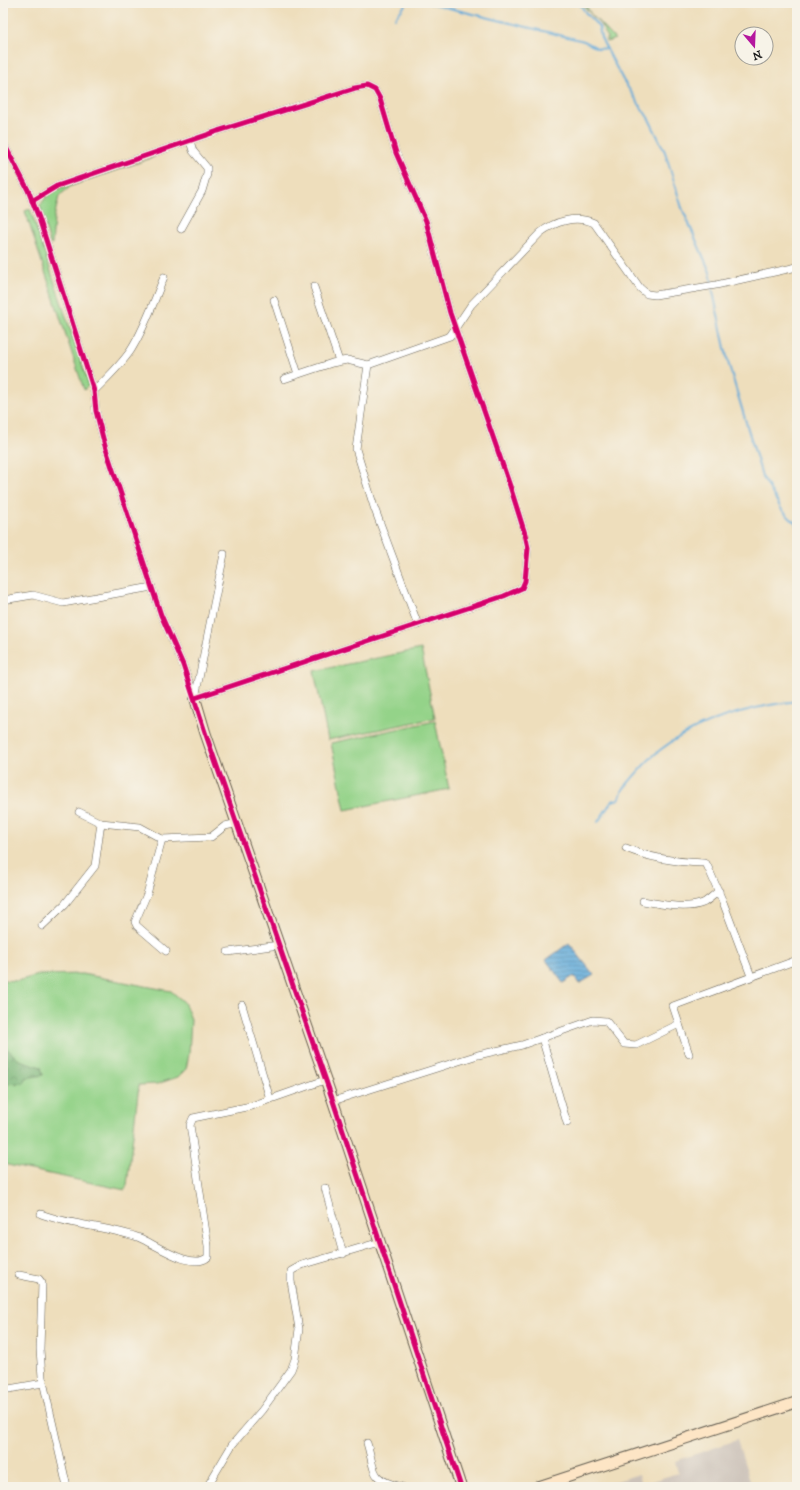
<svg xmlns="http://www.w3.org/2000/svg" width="800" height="1490" font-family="'IM FELL DW Pica',serif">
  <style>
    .industrial { fill: #ccc2b9 }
    .grass { fill: #94d389; stroke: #587852 }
    .forest { fill: url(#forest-crowns); stroke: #4a6848 }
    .water { fill: url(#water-rules); stroke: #3f637a }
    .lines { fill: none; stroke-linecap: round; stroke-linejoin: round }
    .stream { stroke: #62aad9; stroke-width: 2 }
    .street-casing { stroke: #666054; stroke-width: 8 }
    .secondary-casing { stroke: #666054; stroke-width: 12 }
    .street { stroke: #fff; stroke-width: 7 }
    .secondary { stroke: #fde5c5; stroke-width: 10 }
    .cycleway-casing { stroke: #f7f3e8; stroke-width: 8 }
    .cycleway { stroke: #d6006c; stroke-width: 5 }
  </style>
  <defs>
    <pattern id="forest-crowns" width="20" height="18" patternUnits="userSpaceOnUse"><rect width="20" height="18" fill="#77b575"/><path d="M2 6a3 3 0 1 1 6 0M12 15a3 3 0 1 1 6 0" fill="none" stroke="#61925f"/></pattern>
    <pattern id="water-rules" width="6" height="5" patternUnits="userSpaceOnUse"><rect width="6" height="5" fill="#62aad9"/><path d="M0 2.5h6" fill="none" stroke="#508aaf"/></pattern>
  </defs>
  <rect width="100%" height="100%" fill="#f7f3e8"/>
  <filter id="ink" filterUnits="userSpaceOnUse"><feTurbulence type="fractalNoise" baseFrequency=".025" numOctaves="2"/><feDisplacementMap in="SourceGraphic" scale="8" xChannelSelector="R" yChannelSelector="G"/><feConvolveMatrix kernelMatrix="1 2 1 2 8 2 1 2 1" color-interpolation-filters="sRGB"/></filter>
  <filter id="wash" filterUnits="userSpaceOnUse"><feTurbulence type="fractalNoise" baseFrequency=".012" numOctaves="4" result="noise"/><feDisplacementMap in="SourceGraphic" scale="16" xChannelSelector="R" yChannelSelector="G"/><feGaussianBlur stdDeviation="0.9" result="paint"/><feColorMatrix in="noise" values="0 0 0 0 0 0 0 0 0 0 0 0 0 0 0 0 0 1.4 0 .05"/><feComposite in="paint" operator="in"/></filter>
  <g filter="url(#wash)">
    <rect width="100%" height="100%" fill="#eedebc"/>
    <polygon class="industrial" points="737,1440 752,1487 598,1487 639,1474 642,1484 678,1473 675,1461"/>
    <g class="grass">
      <polygon points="581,3 585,3 590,13 615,39 607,42 607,36 600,24"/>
      <polygon points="154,157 71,186 59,196 54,218 52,245 50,244 40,206 48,194 60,188"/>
      <polygon points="30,209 88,382 88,386 84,390 25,211"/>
      <polygon points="421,649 435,718 328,740 314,671"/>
      <polygon points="435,721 449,789 345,810 331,743"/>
      <polygon points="82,974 171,991 184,1002 191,1019 189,1054 186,1069 178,1077 157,1084 139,1085 127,1185 125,1190 3,1164 3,1108 5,1094 3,1093 3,980 17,981 39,975"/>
    </g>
    <polygon class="forest" points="6,1048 19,1060 41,1067 43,1075 25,1078 24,1083 3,1084 3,1069 6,1068 3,1063 3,1050"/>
    <polygon class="water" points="569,943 594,975 579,984 574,976 563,983 546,960"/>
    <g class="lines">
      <g class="stream">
        <polyline points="428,3 584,41 597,48 607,49"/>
        <polyline points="579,3 585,12 599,27 601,38 623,80 649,119 665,152 682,208 710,272 712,283"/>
        <polyline points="395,18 407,3"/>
        <polyline points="712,287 728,362 762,476 782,510 797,525"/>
        <path d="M598 822 612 801 619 799C621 796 621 792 624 788 634 776 647 760 660 750 699 720 748 707 797 701"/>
      </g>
    </g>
  </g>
  <g filter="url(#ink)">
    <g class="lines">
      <defs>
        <g id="street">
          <polyline points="3,142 28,190 39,218 94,391 96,411 105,446 161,615 183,665 195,698"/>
          <polyline points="32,201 57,186 218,131 355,88 367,86 375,90 380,99 396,153 426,221 450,313 510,486 525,534 528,548 525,581 522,588 504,596 195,698"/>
          <polyline points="181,229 202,191 207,174 207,168 193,151 190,141"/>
          <polyline points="314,287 339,361"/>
          <polyline points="274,300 298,374"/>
          <polyline points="368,365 356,449 374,507 418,625"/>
          <path d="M284 379 332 363 347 360 368 365 450 336 471 305 540 233C555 221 576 215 594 223L640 288 647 294 655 295 716 285 797 267"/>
          <path d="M94 391C107 378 121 365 131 350 145 328 154 301 164 277"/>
          <polyline points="3,600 33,595 63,603 152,587"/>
          <polyline points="195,698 224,554"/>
          <polyline points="79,812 101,823 140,827 162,839 211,837 225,826 238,823"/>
          <polyline points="162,839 147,894 135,922 137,926 166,951"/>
          <path d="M626 848C651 859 677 862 704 863L707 865 723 902 751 976"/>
          <path d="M643 901C662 904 685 910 703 903 709 900 713 895 719 891"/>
          <polyline points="42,926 65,904 95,866 101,823"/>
          <polyline points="228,952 279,945"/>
          <polyline points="242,1005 270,1099"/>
          <polyline points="679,1024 689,1054"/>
          <polyline points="542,1038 567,1123"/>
          <polyline points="333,1101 478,1055 522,1045 593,1020 606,1021 624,1044 636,1045 679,1024 673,1006 797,960"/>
          <polyline points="325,1188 343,1254"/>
          <path d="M41 1214C73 1226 108 1226 140 1238 156 1245 193 1271 208 1257V1246L190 1125 193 1118 251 1106 325 1080"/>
          <polyline points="19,1275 39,1279 42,1283 40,1349 42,1377 67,1487"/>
          <polyline points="3,1390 43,1383"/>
          <path d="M367 1443C376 1473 369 1479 402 1487"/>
          <polyline points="207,1487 232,1445 262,1410 291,1370 295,1359 299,1329 291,1281 291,1271 302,1265 380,1242"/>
        </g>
        <g id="secondary">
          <polyline points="195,698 205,732 333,1101 461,1487"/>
          <polyline points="537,1487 797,1402"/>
        </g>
      </defs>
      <use href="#street" class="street-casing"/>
      <use href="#secondary" class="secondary-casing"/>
      <use href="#street" class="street"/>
      <use href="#secondary" class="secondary"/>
      <defs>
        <g id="cycleway">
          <polyline points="3,142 28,190 39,218 94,391 96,411 105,446 161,615 183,665 205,732 333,1101 461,1487"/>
          <polyline points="32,201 57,186 218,131 355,88 367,86 375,90 380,99 396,153 426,221 450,313 510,486 525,534 528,548 525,581 522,588 504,596 195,698"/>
        </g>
      </defs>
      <use href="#cycleway" class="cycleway-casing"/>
      <use href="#cycleway" class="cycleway"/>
    </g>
  </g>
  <rect width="800" height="1490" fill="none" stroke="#f7f3e8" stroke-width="16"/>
  <g transform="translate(754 46) rotate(161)"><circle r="19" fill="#f7f3e8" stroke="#9f9d96"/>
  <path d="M0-3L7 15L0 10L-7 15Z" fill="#b5179e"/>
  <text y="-6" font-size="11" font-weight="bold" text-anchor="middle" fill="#1c1c1c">N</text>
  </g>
</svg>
